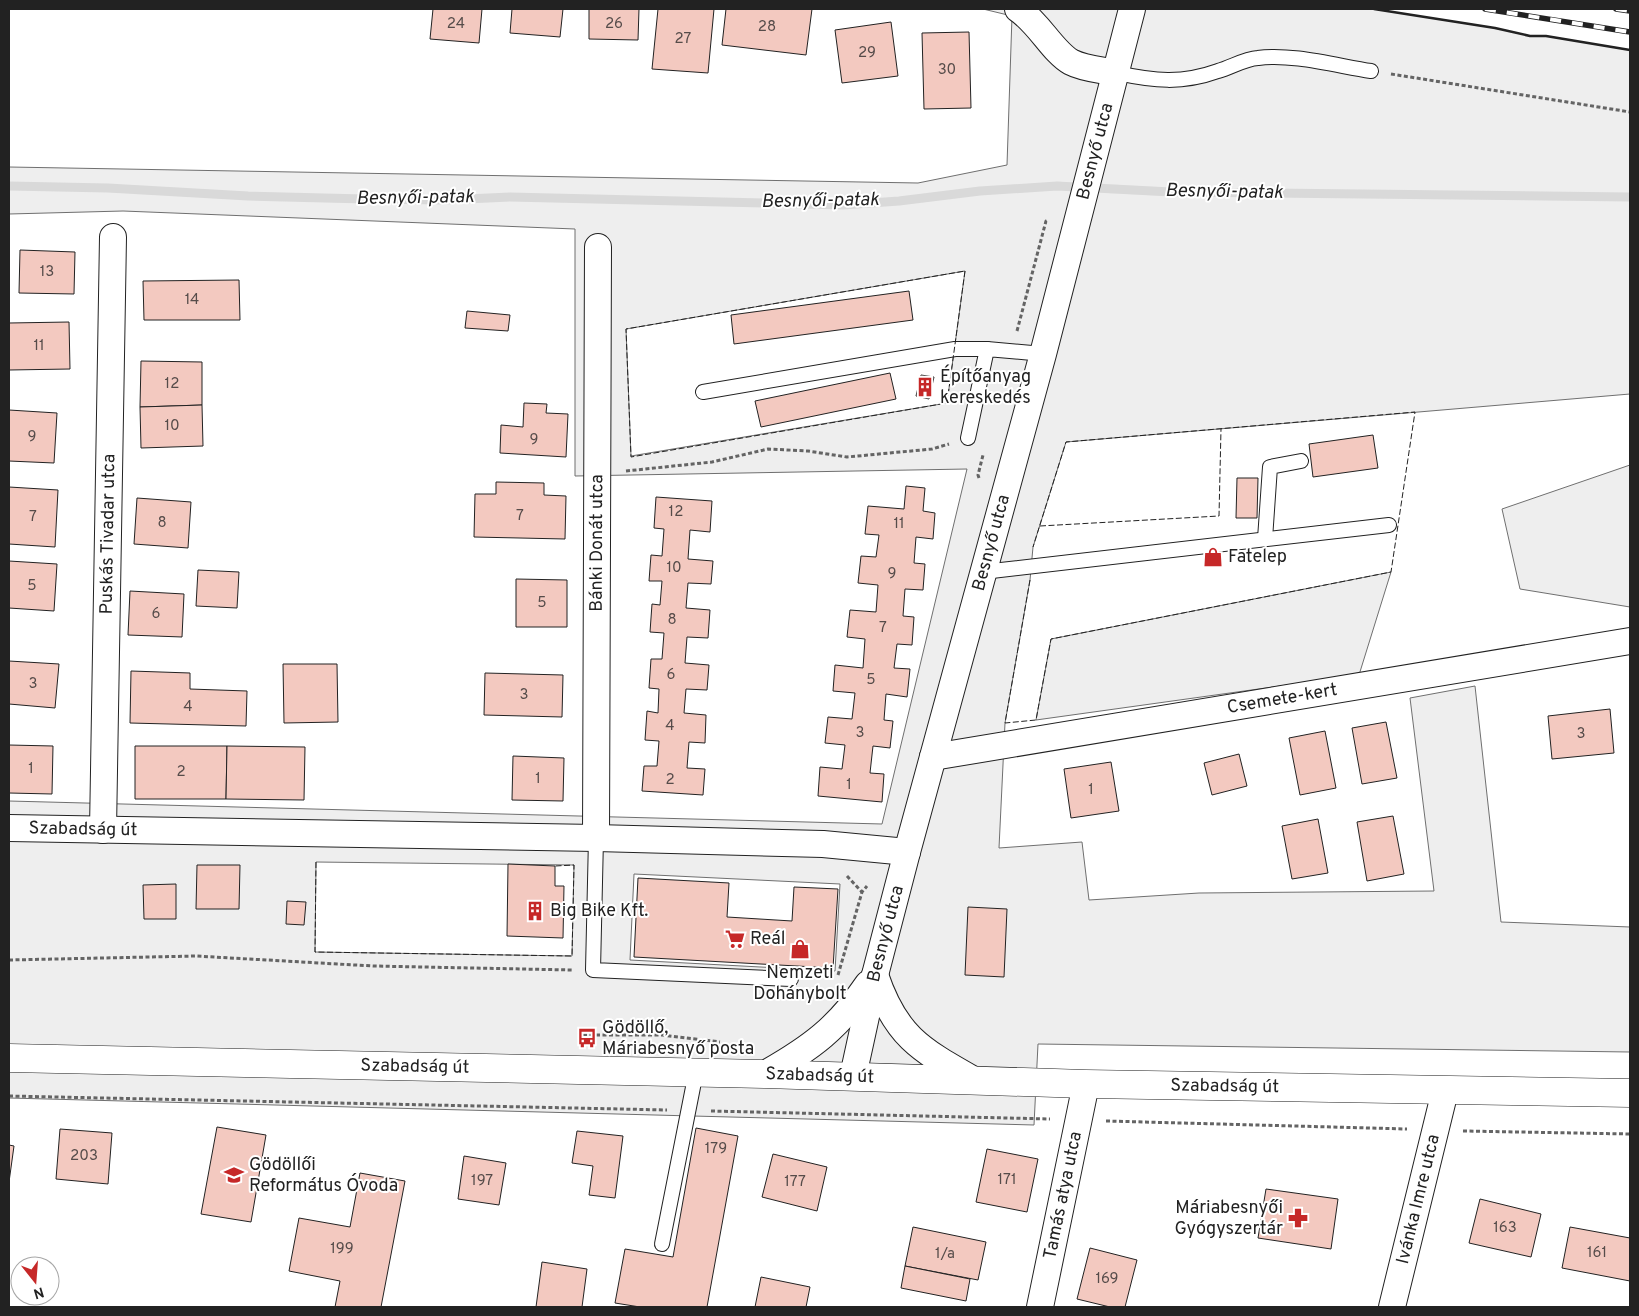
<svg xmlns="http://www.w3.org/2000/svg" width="1639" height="1316" font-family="Overpass,sans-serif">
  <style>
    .green { fill: #eee; stroke: #6f6f6f; fill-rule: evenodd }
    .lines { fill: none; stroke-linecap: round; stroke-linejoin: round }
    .stream { stroke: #d9d9d9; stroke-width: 9 }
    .building { fill: #f3c9c0; stroke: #222 }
    .service-casing { stroke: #222; stroke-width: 16 }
    .minor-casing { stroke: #222; stroke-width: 28 }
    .primary-casing { stroke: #222; stroke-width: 29 }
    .path { stroke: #646464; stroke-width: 3; stroke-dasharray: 4 2.5; stroke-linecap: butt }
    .service { stroke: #fff; stroke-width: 14 }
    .minor { stroke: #fff; stroke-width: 26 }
    .primary { stroke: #fff; stroke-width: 28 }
    .rail-casing { stroke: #222; stroke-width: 5.5 }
    .rail { stroke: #fff; stroke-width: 4; stroke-dasharray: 11; stroke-linecap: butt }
    .fence { stroke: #222; stroke-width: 1; stroke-dasharray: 6 2.5; stroke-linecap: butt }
    .wall { stroke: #222; stroke-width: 2.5 }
    .labels { text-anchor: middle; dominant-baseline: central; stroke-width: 4; stroke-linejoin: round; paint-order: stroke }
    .number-label { font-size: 15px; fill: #564c4a }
    .street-label { font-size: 18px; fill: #222; stroke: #fff }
    .poi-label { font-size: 18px; fill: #222; stroke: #fff; text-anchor: start }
    .water-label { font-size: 19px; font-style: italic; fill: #222; stroke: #fff }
  </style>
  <rect width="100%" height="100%" fill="#fff"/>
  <g class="green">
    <path d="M983 9H1374L1495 28 1530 36H1546L1630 50V394L1066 442 1033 547 1030 580 1005 723 999 848 1082 842 1089 900 1199 893 1434 891 1410 698 1475 686 1501 922 1630 927V1052L1038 1044 1034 1125 9 1098V801L882 824 967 469 575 476V229L123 211 9 214V167L918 183 1007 165 1012 16ZM965 271 947 403 631 456 626 329ZM316 862 574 865 572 956 315 952ZM634 874 840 884 835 971 630 960Z"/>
    <polygon points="1630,465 1630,607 1520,589 1502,509"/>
    <polygon points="1391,572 1359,675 1036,720 1051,639"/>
  </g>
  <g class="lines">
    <polyline class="stream" points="9,186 108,188 248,196 365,199 445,200 510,197 843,205 899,201 980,191 1057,186 1171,192 1630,197"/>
  </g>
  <g class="building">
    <polygon points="433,9 482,9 479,43 430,39"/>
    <polygon points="512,9 563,9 560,37 510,33"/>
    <polygon points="589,9 639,9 638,40 589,39"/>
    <polygon points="658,9 714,9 708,73 652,69"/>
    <polygon points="726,9 812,9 806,55 722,45"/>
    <polygon points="891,22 898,76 842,83 835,30"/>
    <polygon points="969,32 971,108 924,109 922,33"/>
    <polygon points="20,250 75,252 74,294 19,293"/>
    <polygon points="239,280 240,320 144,320 143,281"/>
    <polygon points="909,291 913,320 734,344 731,315"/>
    <polygon points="467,311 510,315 508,331 465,328"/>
    <polygon points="69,322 70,369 9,370 9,323"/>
    <polygon points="141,361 202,362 202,405 140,407"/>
    <polygon points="890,373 896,399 761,427 755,401"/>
    <polygon points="921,375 934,377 929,399 916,396"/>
    <polygon points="524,403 547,404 546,413 568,414 566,457 500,453 501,425 523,427"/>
    <polygon points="202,405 203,446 141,448 140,407"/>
    <polygon points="9,410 57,413 54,463 9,461"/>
    <polygon points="1373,435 1378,468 1313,477 1309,444"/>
    <polygon points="1237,478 1258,478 1257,518 1236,518"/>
    <polygon points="496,482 544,483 544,495 566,496 565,539 474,537 475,494 496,494"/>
    <polygon points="906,486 925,488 923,511 935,513 933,539 916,537 914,563 925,564 923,590 905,589 903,616 914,617 912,645 897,644 894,668 910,669 907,697 886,694 884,720 893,721 890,748 873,746 870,773 884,774 882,802 818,796 820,767 842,769 845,745 825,743 828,717 852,719 855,693 833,691 835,665 863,668 865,639 847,637 850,610 876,612 878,585 858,583 861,556 876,557 879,535 865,534 868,506 904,509"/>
    <polygon points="9,487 58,490 55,547 9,544"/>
    <polygon points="656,497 712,501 710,532 690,530 688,559 713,561 711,584 688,583 686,608 710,610 708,638 687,637 685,663 709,665 707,690 686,689 684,713 706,715 705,743 689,742 687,768 705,769 703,795 642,791 644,766 657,766 659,741 645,740 647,711 658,713 659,689 649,688 651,659 662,659 664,633 650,632 652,604 660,605 662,581 649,581 651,555 662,556 664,529 654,528"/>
    <polygon points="137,498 191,502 188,548 134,544"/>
    <polygon points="9,561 57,564 54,611 9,608"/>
    <polygon points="198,570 239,572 237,608 196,606"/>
    <polygon points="516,579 567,580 567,627 516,627"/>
    <polygon points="130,591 184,594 182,637 128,635"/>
    <polygon points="9,661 59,664 55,708 9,704"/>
    <polygon points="283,664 337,664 338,722 284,723"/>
    <polygon points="131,671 190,673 190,689 247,691 246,726 130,723"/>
    <polygon points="485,673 563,675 562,717 484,715"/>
    <polygon points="1610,709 1614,753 1552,759 1548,716"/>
    <polygon points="1386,722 1397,778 1362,784 1352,728"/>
    <polygon points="1325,731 1336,788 1300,795 1289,738"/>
    <polygon points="9,745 53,746 52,794 9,793"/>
    <polygon points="135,746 227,746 226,799 135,799"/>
    <polygon points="227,746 305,747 304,800 226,799"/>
    <polygon points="1239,754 1247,786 1212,795 1204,763"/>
    <polygon points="513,756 564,758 563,801 512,800"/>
    <polygon points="1111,762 1119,811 1071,818 1064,769"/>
    <polygon points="1393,816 1404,874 1367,881 1357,822"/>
    <polygon points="1318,819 1328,873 1292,879 1282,826"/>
    <polygon points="508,864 555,866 555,886 564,886 563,938 507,936"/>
    <polygon points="197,865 240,865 239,909 196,909"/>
    <polygon points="638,878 729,883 727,917 792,921 794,887 838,889 833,968 634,957"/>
    <polygon points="176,884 176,919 144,919 143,885"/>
    <polygon points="287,901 306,902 304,925 286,924"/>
    <polygon points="968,907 1007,909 1004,977 965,975"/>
    <polygon points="217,1127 266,1135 251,1222 201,1214"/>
    <polygon points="696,1128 738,1136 707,1307 640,1307 615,1303 625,1249 673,1257"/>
    <polygon points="60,1129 112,1133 108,1184 56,1179"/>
    <polygon points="577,1131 623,1136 615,1198 589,1195 593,1166 572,1163"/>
    <polygon points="9,1145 14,1146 9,1182"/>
    <polygon points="987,1149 1038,1159 1027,1212 976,1202"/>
    <polygon points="773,1154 827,1167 817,1211 762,1197"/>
    <polygon points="464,1156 506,1163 499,1205 458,1199"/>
    <polygon points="360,1173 405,1181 381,1307 335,1307 340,1281 289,1271 299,1218 350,1227"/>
    <polygon points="1266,1189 1338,1199 1331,1249 1258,1238"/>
    <polygon points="1480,1199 1541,1214 1531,1257 1469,1243"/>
    <polygon points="913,1227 986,1242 978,1280 905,1266"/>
    <polygon points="1570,1227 1630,1238 1630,1281 1562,1268"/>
    <polygon points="1090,1248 1137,1260 1125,1307 1110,1307 1077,1299"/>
    <polygon points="542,1262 587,1269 582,1307 536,1307"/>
    <polygon points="905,1266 970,1279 966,1301 901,1288"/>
    <polygon points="761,1277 810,1287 806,1307 755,1307"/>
  </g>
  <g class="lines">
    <defs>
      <g id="service">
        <path d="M1117 73C1154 81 1182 84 1218 71 1232 67 1244 59 1258 58 1290 53 1338 66 1371 71"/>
        <polyline points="703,392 955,349 987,349"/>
        <polyline points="968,438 987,349 1043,354"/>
        <polyline points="1265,539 1270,467 1301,461"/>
        <polyline points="983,572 1389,525"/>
        <polyline points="596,838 593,970 791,979"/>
        <polyline points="662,1244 696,1072"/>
      </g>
      <g id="minor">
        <path d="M1018 9C1039 23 1053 52 1071 62 1084 69 1103 70 1117 73"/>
        <path id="s1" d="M933 757 1630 641"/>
        <path id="s2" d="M9 828 596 838 823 844 907 852"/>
        <path id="s3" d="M103 830 113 237"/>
        <path id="s4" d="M596 838 598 247"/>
        <path d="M875 975C895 1035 919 1049 972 1079"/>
        <path d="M765 1074C811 1048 838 1028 868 984"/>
        <path id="s5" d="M853 1076 875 975 907 852 1043 354 1132 9"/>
        <path id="s6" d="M1040 1307 1086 1084"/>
        <path id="s7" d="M1392 1307 1445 1091"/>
      </g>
      <g id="primary">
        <path id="s8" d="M9 1058 765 1074 1086 1084 1630 1093"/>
      </g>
    </defs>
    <use href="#service" class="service-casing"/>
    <use href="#minor" class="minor-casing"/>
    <use href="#primary" class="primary-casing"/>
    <g class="path">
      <polyline points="1391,74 1630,112"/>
      <polyline points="1017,331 1046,221 1048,220"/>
      <polyline points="626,471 712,462 768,449 808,451 847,457 932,449 949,444"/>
      <polyline points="979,478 978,475 983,455"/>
      <polyline points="847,876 862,892"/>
      <polyline points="9,960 196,956 373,966 572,970"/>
      <polyline points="838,975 862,892 867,886"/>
      <polyline points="583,1035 662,1035 720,1042"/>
      <polyline points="9,1096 667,1110"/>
      <polyline points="711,1111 1050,1119"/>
      <polyline points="1106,1121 1407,1129"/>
      <polyline points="1463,1131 1630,1134"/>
    </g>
    <use href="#service" class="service"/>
    <use href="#minor" class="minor"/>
    <use href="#primary" class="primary"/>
    <defs>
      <g id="rail">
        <polyline points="1485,9 1630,32"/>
        <polyline points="1616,9 1630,11"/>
      </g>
    </defs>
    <use href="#rail" class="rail-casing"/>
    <use href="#rail" class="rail"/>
    <g class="fence">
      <polygon points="965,271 947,403 631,457 626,329"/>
      <polyline points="1040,526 1219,516 1221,429"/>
      <polyline points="1030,580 1005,723 1036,720 1051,639 1391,572 1415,412 1066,442 1033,547"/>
      <polyline points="316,862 315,952 572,956 574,865 555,866"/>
    </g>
    <polyline class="wall" points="1374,9 1495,28 1530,36 1546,36 1630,50"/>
  </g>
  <defs>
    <symbol id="building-bare" viewBox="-9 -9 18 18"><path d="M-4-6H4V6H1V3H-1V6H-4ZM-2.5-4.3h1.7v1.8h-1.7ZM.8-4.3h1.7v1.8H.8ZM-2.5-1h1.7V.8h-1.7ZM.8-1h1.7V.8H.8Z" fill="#c62828" stroke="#fff" stroke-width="2.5" paint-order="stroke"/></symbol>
    <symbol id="shop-bare" viewBox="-9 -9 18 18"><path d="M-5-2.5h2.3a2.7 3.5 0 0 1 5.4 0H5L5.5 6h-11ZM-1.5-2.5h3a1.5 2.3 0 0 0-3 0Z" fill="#c62828" stroke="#fff" stroke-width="2.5" paint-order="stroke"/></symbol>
    <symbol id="supermarket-bare" viewBox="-9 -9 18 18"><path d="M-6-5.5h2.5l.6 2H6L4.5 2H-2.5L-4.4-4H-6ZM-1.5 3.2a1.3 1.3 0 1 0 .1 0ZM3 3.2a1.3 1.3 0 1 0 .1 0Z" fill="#c62828" stroke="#fff" stroke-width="2.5" paint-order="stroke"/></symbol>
    <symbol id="bus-bare" viewBox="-9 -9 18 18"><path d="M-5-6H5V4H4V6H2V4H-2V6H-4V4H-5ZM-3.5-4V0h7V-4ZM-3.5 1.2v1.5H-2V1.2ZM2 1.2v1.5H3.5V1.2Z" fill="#c62828" stroke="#fff" stroke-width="2.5" paint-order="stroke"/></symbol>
    <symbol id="school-bare" viewBox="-9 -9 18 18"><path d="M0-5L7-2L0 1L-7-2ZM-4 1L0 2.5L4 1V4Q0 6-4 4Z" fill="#c62828" stroke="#fff" stroke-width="2.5" paint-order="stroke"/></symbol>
    <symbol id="pharmacy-bare" viewBox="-9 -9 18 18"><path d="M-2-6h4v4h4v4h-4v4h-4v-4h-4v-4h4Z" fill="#c62828" stroke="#fff" stroke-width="2.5" paint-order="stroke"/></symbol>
  </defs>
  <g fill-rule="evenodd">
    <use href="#building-bare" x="911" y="373" width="28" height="28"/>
    <use href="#shop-bare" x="1199" y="543" width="28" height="28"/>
    <use href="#building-bare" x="521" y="897" width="28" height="28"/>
    <use href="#supermarket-bare" x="721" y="925" width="28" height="28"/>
    <use href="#shop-bare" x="786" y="935" width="28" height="28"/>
    <use href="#bus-bare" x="573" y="1024" width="28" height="28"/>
    <use href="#school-bare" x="220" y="1161" width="28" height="28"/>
    <use href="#pharmacy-bare" x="1284" y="1204" width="28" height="28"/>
  </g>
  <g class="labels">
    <g class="number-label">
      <text x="456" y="24">24</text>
      <text x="614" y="24">26</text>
      <text x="767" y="27">28</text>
      <text x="683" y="39">27</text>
      <text x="867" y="53">29</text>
      <text x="947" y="70">30</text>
      <text x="47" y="272">13</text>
      <text x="192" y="300">14</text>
      <text x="39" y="346">11</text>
      <text x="172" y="384">12</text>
      <text x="172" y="426">10</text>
      <text x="32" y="437">9</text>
      <text x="534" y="440">9</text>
      <text x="676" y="512">12</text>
      <text x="520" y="516">7</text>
      <text x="33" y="517">7</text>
      <text x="162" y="523">8</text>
      <text x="899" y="524">11</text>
      <text x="674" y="568">10</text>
      <text x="892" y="574">9</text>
      <text x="32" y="586">5</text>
      <text x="542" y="603">5</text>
      <text x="156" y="614">6</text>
      <text x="672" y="620">8</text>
      <text x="883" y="628">7</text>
      <text x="671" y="675">6</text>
      <text x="871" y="680">5</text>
      <text x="33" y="684">3</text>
      <text x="524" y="695">3</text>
      <text x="188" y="707">4</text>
      <text x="670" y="726">4</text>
      <text x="860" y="733">3</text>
      <text x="1581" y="734">3</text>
      <text x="31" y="769">1</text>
      <text x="181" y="772">2</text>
      <text x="538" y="779">1</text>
      <text x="670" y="780">2</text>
      <text x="849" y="785">1</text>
      <text x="1091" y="790">1</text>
      <text x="716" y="1149">179</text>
      <text x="84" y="1156">203</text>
      <text x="1007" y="1180">171</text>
      <text x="482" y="1181">197</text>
      <text x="795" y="1182">177</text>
      <text x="1505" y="1228">163</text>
      <text x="342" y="1249">199</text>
      <text x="1597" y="1253">161</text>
      <text x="945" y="1254">1/a</text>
      <text x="1107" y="1279">169</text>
    </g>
    <g class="street-label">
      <text stroke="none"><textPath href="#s5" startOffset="956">Besnyő utca</textPath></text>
      <text stroke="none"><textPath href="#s3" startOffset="296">Puskás Tivadar utca</textPath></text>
      <text stroke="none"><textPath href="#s4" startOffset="295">Bánki Donát utca</textPath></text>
      <text stroke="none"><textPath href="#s5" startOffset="551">Besnyő utca</textPath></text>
      <text stroke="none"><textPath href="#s1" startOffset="354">Csemete-kert</textPath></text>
      <text stroke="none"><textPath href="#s2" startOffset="74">Szabadság út</textPath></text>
      <text stroke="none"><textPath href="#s5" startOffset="146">Besnyő utca</textPath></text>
      <text stroke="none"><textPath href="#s8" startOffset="406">Szabadság út</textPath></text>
      <text stroke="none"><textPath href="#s8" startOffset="811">Szabadság út</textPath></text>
      <text stroke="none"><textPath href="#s8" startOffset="1216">Szabadság út</textPath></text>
      <text stroke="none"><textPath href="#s6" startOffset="114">Tamás atya utca</textPath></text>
      <text stroke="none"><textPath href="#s7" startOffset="111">Ivánka Imre utca</textPath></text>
    </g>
    <g class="poi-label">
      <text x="940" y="377">Építőanyag<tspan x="940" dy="21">kereskedés</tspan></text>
      <text x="1228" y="557">Fatelep</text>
      <text x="550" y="911">Big Bike Kft.</text>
      <text x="750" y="939">Reál</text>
      <text x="800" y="973" text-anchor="middle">Nemzeti<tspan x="800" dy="21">Dohánybolt</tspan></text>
      <text x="602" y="1028">Gödöllő,<tspan x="602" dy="21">Máriabesnyő posta</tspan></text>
      <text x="249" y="1165">Gödöllői<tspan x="249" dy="21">Református Óvoda</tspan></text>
      <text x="1283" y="1208" text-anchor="end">Máriabesnyői<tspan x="1283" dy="21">Gyógyszertár</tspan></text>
    </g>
    <g class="water-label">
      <text transform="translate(1224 192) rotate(1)">Besnyői-patak</text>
      <text transform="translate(415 198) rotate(-1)">Besnyői-patak</text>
      <text transform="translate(820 201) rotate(-1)">Besnyői-patak</text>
    </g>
  </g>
  <rect width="1639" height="1316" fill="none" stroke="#222222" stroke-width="20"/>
  <g transform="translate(35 1281) rotate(163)"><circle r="24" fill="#ffffff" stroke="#a7a7a7"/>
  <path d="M0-4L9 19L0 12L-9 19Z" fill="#c62828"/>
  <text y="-8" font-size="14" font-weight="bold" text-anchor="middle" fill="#222222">N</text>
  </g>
</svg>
